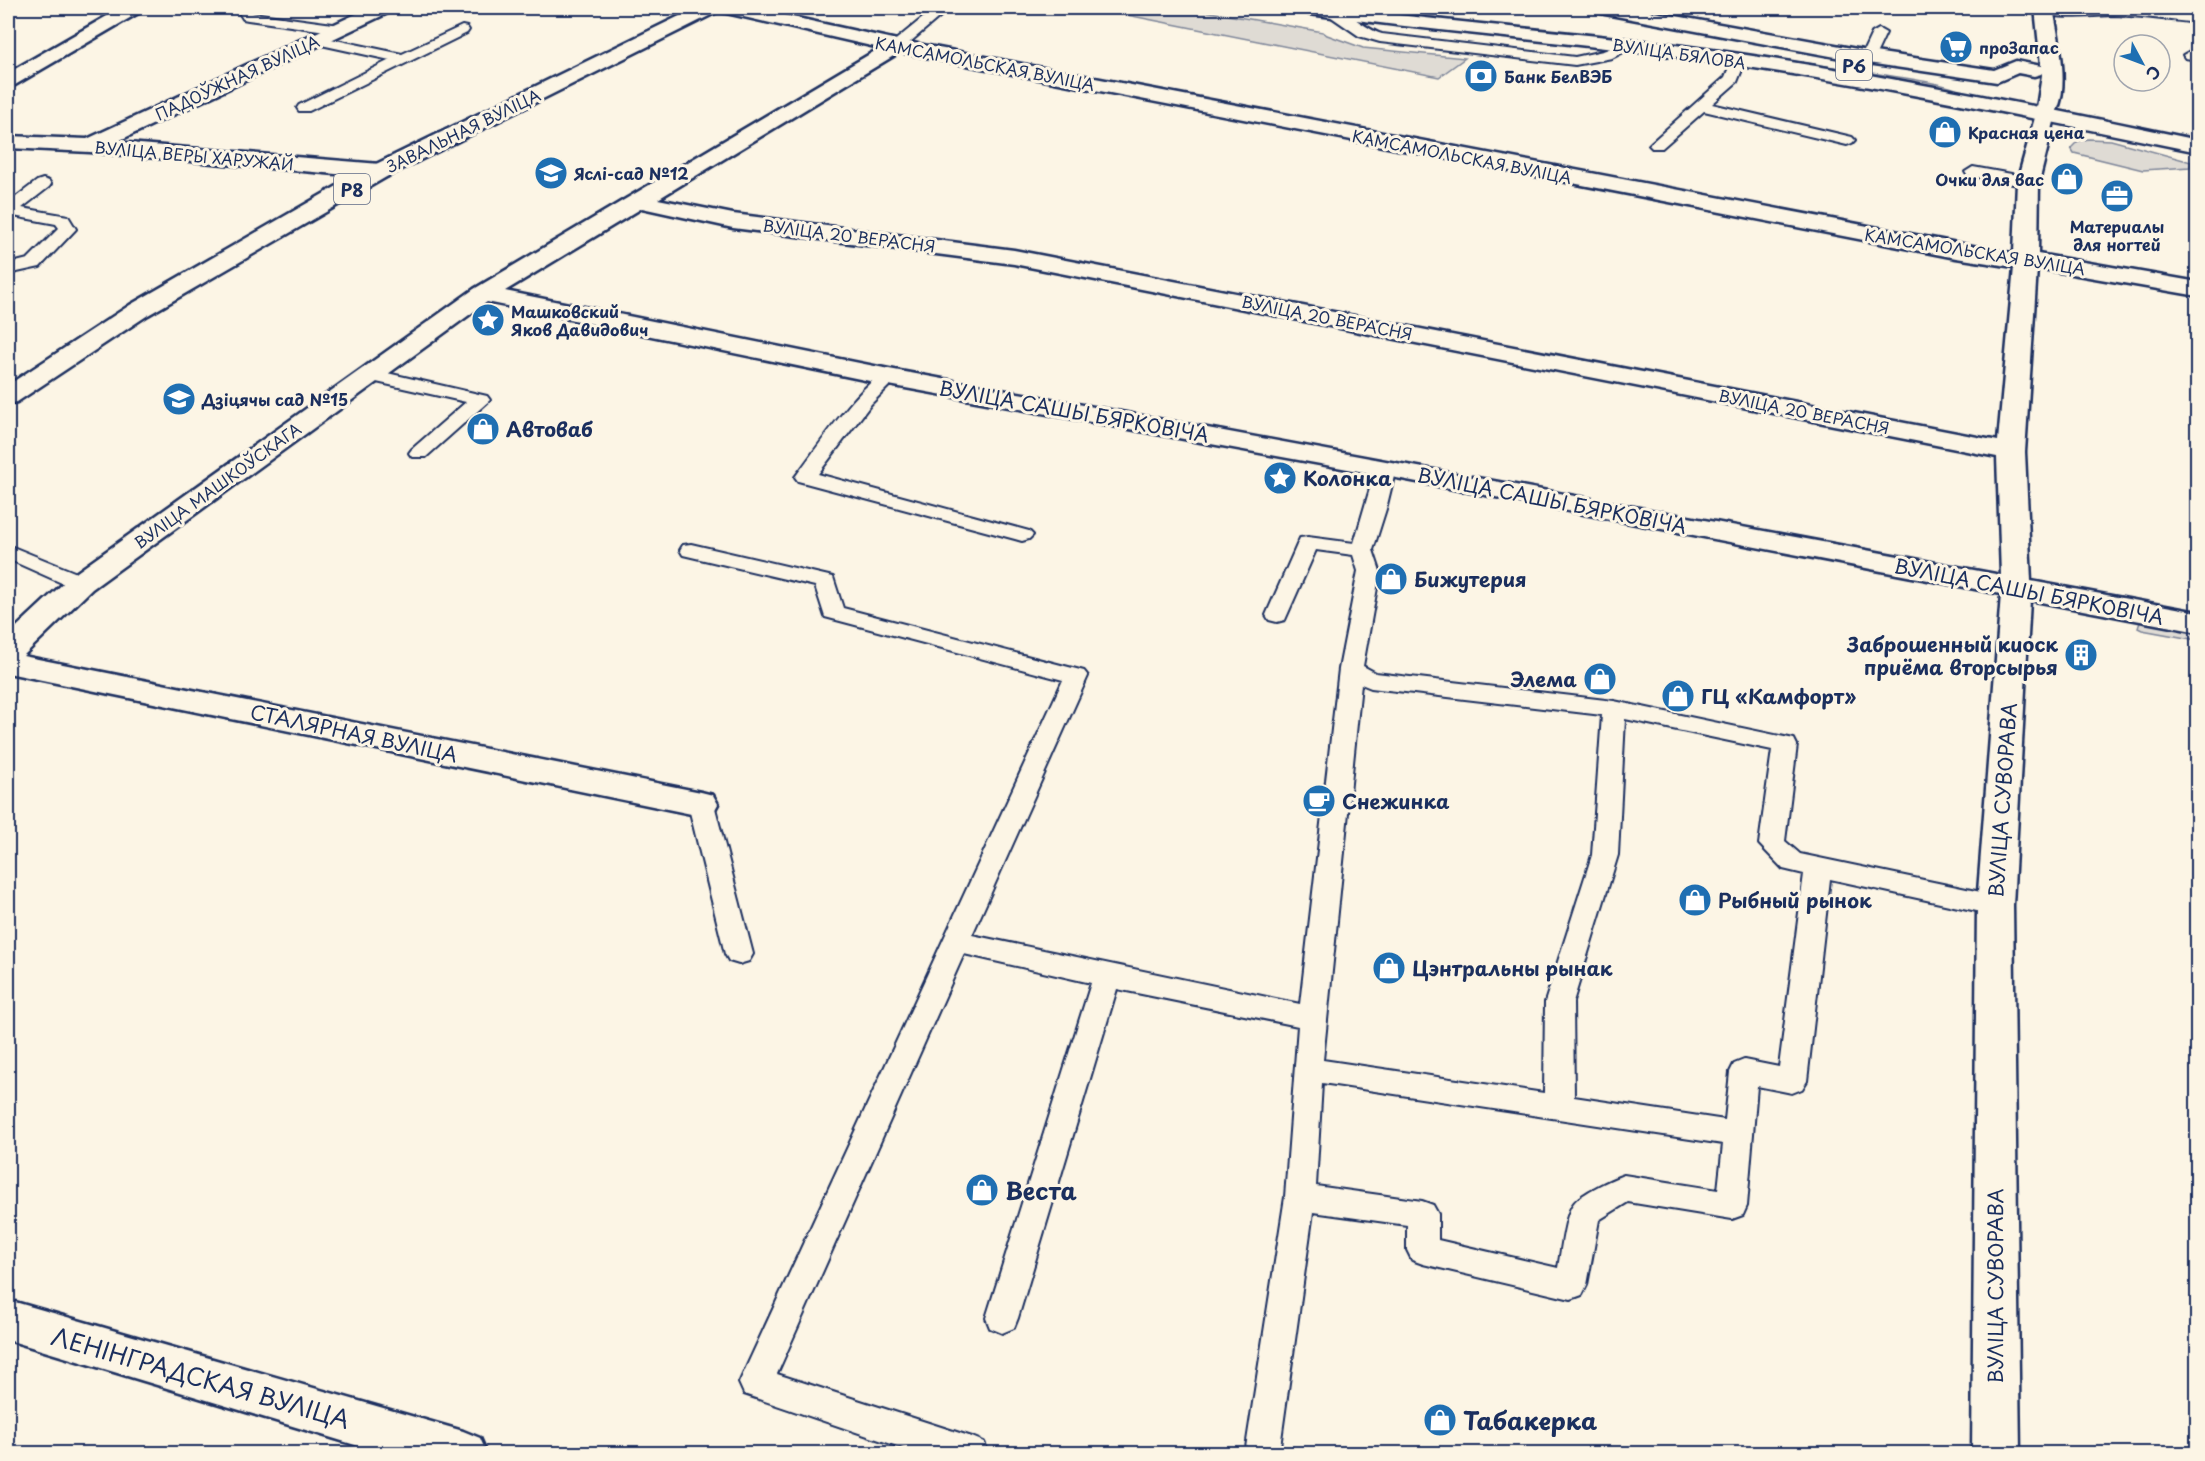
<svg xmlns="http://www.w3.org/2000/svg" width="2205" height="1461" font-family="'Playpen Sans',sans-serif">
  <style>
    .green { fill: #dfdbd4; stroke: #7d8599; stroke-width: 1.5 }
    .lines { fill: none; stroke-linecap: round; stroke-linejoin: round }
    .service-casing { stroke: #1b2f5e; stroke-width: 4 }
    .pedestrian-casing { stroke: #1b2f5e; stroke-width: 5 }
    .minor-casing { stroke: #1b2f5e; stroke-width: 5 }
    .tertiary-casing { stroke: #1b2f5e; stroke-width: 5 }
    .primary-casing { stroke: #1b2f5e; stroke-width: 5 }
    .service { fill: #fcf5e5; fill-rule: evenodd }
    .pedestrian { fill: #fcf5e5; fill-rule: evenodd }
    .minor { fill: #fcf5e5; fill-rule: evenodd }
    .tertiary { fill: #fcf5e5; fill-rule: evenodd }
    .primary { fill: #fcf5e5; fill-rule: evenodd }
    .labels { text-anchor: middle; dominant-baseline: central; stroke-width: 6; stroke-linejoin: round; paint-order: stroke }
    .far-poi-label { font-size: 16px; font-weight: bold; fill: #1b2f5e; stroke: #fcf5e5; text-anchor: start }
    .far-street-label { font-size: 16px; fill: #1b2f5e; stroke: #fcf5e5 }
    .shield { fill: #fcf5e5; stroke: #5e6a86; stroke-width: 1.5 }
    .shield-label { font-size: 18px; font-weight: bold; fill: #1b2f5e }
    .street-label { font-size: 20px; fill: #1b2f5e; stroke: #fcf5e5 }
    .poi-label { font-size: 20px; font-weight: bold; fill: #1b2f5e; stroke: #fcf5e5; text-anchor: start }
    .near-poi-label { font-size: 24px; font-weight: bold; fill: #1b2f5e; stroke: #fcf5e5; text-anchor: start }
    .near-street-label { font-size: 24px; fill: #1b2f5e; stroke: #fcf5e5 }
  </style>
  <rect width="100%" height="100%" fill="#fcf5e5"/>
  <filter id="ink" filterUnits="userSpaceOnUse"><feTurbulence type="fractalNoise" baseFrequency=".0167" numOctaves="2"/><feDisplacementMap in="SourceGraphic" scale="12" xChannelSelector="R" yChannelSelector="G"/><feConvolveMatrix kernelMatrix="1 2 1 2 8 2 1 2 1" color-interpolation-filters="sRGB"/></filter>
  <g filter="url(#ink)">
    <g class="green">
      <polygon points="1092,8 1188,8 1323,32 1327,35 1363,48 1465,58 1439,77"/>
      <path d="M1340 8C1388 7 1436 19 1484 24 1605 36 1726 50 1845 69 1866 73 1950 82 1961 92Z"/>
      <polygon points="2089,139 2111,140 2191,162 2190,167 2143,170 2074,153 2071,148 2078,141"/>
      <polygon points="2140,622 2197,632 2197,640 2142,630 2138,628"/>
    </g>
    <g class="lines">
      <defs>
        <g id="service">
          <polygon points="8,8 16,8 8,12"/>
          <polygon points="236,8 249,8 253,13 340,25 347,29 340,33 248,20 243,19"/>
          <polygon points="935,8 950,8 902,49 892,49 890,46 892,43"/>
          <path d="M1327 8C1343 6 1365 29 1382 34L1575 57 1603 51 1628 42 1635 46 1612 58 1575 65 1380 42 1359 36 1327 14 1325 11Z"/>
          <path d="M2032 8 2085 10 2118 8 2198 15V23C2170 20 2142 16 2114 15 2095 15 2046 22 2032 8Z"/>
          <polygon points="462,26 467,27 469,30 467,33 309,111 299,111 297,108 299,105 390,60 312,43 310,40 312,37 317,36 402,54"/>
          <polygon points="1879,29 1886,33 1870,67 1868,70 1858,70 1856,67 1872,33"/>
          <polygon points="2190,51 2198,52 2198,60 2185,58 2183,55"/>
          <polygon points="1739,56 1746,60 1737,82 1712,104 1852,137 1855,140 1852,143 1847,145 1704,111 1662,148 1652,148 1649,145 1652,142 1725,77 1732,60"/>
          <polygon points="1973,167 2028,177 2036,182 2028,187 1967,175 1965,172"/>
          <polygon points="43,179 49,181 51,184 49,187 22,208 68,216 76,229 40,267 8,274 8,264 28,259 59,228 56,224 8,215 8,203 37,181"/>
          <polygon points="370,369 487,396 490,400 426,457 412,457 409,453 412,449 466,402 363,379 361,375 363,371"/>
          <path d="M889 371 896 373 898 377 871 404 818 474 1029 531 1033 535 1029 539 1022 541 1015 539 798 481 795 477 798 473C816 450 863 378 889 371Z"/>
          <path d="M1386 462 1393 464 1396 468 1386 509 1373 550 1380 571 1363 666 1376 673 1614 701 1794 739 1797 745 1785 841 1800 854 1995 895 2004 898 2008 905 2004 912 1995 915 1830 879 1807 1081 1802 1089 1792 1093 1757 1086 1747 1206 1743 1215 1732 1219 1628 1202 1599 1220 1587 1285 1582 1295 1571 1299 1423 1264 1412 1260 1407 1250V1225L1313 1212 1279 1454H1245L1285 1197 1298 1026 1117 989 1018 1318 1014 1328 1002 1333 990 1328 986 1318 1091 983 964 954 777 1374 972 1437 984 1442 989 1454H921L744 1394 739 1383 744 1372 1063 680 825 617 815 586 683 555 680 550 683 545 691 544 833 577 843 608 1084 671 1088 676 972 935 1300 1004 1339 669 1358 571 1353 555 1316 550 1285 620 1277 622 1269 620 1266 615 1300 538 1308 537 1354 543 1376 468 1379 464ZM1361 684 1371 688 1602 715 1592 855 1545 1002 1544 1093 1323 1060ZM1625 719 1772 750 1759 844 1783 869 1804 874 1779 1067 1744 1060 1734 1064 1730 1072 1725 1120 1574 1097 1573 1002 1618 855ZM1322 1083 1723 1144 1718 1190 1624 1175C1612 1179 1582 1193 1574 1203 1565 1213 1561 1253 1558 1268L1438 1240V1214L1433 1205 1422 1201 1316 1186Z"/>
          <polygon points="8,545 89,578 92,583 89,588 81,590 73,588 8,559"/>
          <polygon points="701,795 710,798 714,804 753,954 749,961 739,964 729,961 725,954 688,804 692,798"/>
        </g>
        <polygon id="pedestrian" points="1596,8 1632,8 1868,51 1994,70 2016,61 2041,66 2044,70 2041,74 2034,76 2018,73 1997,82 1868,63 1605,14 1598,12"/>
        <g id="minor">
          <polygon points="369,8 392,8 390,12 116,142 380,164 388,166 391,171 388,176 380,178 90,152 8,148 8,136 87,139"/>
          <path d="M720 8H752L897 40 2004 252 2014 253 2017 182 2036 114 2039 110 2046 108 2053 110 2056 114 2039 182 2038 254 2198 282V296L2037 268 2025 452 2031 581 2198 612V632L2030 600 2013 905 2020 1454H1972L1977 905 2001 594 1386 476 889 385 487 302 92 589 23 656 701 792 713 795 718 804 713 813 701 816 8 673V635L70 577 474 289 880 48 722 12ZM900 52 1956 258 2014 267 1998 441 1014 250 733 214 658 199ZM642 208 733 228 1014 264 1997 457 2001 575 889 369 505 291Z"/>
          <polygon points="8,1300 463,1431 480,1438 487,1454 385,1454 8,1340"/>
        </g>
        <path id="tertiary" d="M2035 8H2053C2058 38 2072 91 2053 118L2046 120 2039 118 2036 114 2042 75Z"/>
        <g id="primary">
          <polygon points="121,8 142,8 140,12 15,85 8,87 8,73"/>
          <polygon points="696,8 719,8 717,12 388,176 148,315 17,402 8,404 8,385 130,305 372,166"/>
          <path d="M1300 8H1345C1457 24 1571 31 1683 46 1856 69 2027 104 2198 140V152C2027 117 1857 81 1685 58 1575 43 1465 34 1356 20L1309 14 1302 12Z"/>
        </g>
      </defs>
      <use href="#service" class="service-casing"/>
      <use href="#pedestrian" class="pedestrian-casing"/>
      <use href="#minor" class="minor-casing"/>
      <use href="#tertiary" class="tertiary-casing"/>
      <use href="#primary" class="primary-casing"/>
      <use href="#service" class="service"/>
      <use href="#pedestrian" class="pedestrian"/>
      <use href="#minor" class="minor"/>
      <use href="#tertiary" class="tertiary"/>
      <use href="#primary" class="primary"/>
    </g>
  </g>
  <defs>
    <symbol id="supermarket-disc" viewBox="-11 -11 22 22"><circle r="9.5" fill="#1f6fb2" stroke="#fcf5e5"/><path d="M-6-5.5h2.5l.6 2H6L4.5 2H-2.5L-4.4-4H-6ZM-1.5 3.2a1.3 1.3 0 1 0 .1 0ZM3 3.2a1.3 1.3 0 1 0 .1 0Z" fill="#fff"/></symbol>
    <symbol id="bank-disc" viewBox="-11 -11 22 22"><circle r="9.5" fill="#1f6fb2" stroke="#fcf5e5"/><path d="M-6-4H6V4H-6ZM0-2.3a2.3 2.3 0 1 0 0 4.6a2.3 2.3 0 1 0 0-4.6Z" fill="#fff"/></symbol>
    <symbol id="shop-disc" viewBox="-11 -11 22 22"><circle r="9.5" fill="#1f6fb2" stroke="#fcf5e5"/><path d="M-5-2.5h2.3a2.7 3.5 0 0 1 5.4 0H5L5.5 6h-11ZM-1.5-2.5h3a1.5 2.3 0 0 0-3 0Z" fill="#fff"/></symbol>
    <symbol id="school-disc" viewBox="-11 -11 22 22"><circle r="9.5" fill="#1f6fb2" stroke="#fcf5e5"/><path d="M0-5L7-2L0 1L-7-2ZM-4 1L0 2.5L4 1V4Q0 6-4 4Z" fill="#fff"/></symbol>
    <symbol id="office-disc" viewBox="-11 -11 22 22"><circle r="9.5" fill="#1f6fb2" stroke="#fcf5e5"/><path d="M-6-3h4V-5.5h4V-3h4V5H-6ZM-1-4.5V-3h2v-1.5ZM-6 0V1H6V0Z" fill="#fff"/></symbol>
    <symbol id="sight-disc" viewBox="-11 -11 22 22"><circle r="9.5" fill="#1f6fb2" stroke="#fcf5e5"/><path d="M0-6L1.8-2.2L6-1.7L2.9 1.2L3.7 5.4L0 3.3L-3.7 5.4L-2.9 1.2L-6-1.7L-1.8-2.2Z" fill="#fff"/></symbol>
    <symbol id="building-disc" viewBox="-11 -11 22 22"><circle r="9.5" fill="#1f6fb2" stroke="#fcf5e5"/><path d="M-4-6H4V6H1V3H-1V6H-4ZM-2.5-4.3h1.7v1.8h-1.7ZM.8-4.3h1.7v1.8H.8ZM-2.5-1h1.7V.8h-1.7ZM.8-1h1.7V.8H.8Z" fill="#fff"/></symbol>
    <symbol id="cafe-disc" viewBox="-11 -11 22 22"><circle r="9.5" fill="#1f6fb2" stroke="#fcf5e5"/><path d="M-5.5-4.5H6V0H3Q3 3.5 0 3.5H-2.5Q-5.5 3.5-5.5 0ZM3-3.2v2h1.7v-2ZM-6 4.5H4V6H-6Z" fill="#fff"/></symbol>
  </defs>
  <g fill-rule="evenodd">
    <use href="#supermarket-disc" x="1937" y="28" width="38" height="38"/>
    <use href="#bank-disc" x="1462" y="57" width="38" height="38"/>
    <use href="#shop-disc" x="1926" y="113" width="38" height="38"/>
    <use href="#school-disc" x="532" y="154" width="38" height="38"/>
    <use href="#shop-disc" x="2048" y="160" width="38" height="38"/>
    <use href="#office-disc" x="2098" y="177" width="38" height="38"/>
    <use href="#sight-disc" x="469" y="301" width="38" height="38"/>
    <use href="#school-disc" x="160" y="380" width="38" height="38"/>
    <use href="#shop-disc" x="464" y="410" width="38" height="38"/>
    <use href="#sight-disc" x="1261" y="459" width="38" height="38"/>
    <use href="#shop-disc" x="1372" y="560" width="38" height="38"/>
    <use href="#building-disc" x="2062" y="636" width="38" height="38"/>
    <use href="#shop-disc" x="1581" y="660" width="38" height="38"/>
    <use href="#shop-disc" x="1659" y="677" width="38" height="38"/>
    <use href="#cafe-disc" x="1300" y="782" width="38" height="38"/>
    <use href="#shop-disc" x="1676" y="881" width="38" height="38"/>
    <use href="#shop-disc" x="1370" y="949" width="38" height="38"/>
    <use href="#shop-disc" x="963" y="1171" width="38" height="38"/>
    <use href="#shop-disc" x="1421" y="1401" width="38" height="38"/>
  </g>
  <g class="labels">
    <g class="far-poi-label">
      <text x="1979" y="47">проЗапас</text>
      <text x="1504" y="76">Банк БелВЭБ</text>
      <text x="1968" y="132">Красная цена</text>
      <text x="574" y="173">Яслі-сад №12</text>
      <text x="2044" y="179" text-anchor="end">Очки для вас</text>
      <text x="2117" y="226" text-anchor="middle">Материалы<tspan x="2117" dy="18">для ногтей</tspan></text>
      <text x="511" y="311">Машковский<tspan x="511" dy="18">Яков Давидович</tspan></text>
      <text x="202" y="399">Дзіцячы сад №15</text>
    </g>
    <g class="far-street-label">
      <text transform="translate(1679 53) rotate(8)">ВУЛІЦА БЯЛОВА</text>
      <text transform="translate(985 63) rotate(11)">КАМСАМОЛЬСКАЯ ВУЛІЦА</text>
      <text transform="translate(237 77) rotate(-25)">ПАДОЎЖНАЯ ВУЛІЦА</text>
      <text transform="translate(463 130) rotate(-26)">ЗАВАЛЬНАЯ ВУЛІЦА</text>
      <text transform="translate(194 155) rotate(5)">ВУЛІЦА ВЕРЫ ХАРУЖАЙ</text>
      <text transform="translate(1462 156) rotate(11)">КАМСАМОЛЬСКАЯ ВУЛІЦА</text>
      <text transform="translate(849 235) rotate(7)">ВУЛІЦА 20 ВЕРАСНЯ</text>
      <text transform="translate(1975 251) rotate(9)">КАМСАМОЛЬСКАЯ ВУЛІЦА</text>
      <text transform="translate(1327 317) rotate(11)">ВУЛІЦА 20 ВЕРАСНЯ</text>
      <text transform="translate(1804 411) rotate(11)">ВУЛІЦА 20 ВЕРАСНЯ</text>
      <text transform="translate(217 485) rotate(-36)">ВУЛІЦА МАШКОЎСКАГА</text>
    </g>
    <g class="shield">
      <rect x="1836" y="50" width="36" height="30" rx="4.5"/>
      <rect x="334" y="174" width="36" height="30" rx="4.5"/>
    </g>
    <g class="shield-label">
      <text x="1854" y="65">Р6</text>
      <text x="352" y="189">Р8</text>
    </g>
    <g class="street-label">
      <text transform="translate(1074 411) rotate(10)">ВУЛІЦА САШЫ БЯРКОВІЧА</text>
      <text transform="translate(1552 500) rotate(11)">ВУЛІЦА САШЫ БЯРКОВІЧА</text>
      <text transform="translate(2029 591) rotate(11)">ВУЛІЦА САШЫ БЯРКОВІЧА</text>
      <text transform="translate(354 733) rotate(12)">СТАЛЯРНАЯ ВУЛІЦА</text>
      <text transform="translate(2002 800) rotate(-86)">ВУЛІЦА СУВОРАВА</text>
      <text transform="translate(1995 1286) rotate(-90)">ВУЛІЦА СУВОРАВА</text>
    </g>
    <g class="poi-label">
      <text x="506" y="429">Автоваб</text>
      <text x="1303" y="478">Колонка</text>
      <text x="1414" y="579">Бижутерия</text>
      <text x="2058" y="644" text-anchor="end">Заброшенный киоск<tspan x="2058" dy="23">приёма вторсырья</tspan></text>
      <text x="1577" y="679" text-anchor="end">Элема</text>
      <text x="1701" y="696">ГЦ «Камфорт»</text>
      <text x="1342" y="801">Снежинка</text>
      <text x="1718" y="900">Рыбный рынок</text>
      <text x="1412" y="968">Цэнтральны рынак</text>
    </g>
    <g class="near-poi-label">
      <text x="1005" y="1190">Веста</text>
      <text x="1463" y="1420">Табакерка</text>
    </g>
    <g class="near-street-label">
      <text transform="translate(201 1377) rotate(16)">ЛЕНІНГРАДСКАЯ ВУЛІЦА</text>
    </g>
  </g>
  <rect width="2205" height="1461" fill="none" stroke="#fcf5e5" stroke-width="30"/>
  <rect x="15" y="15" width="2175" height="1431" fill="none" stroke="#1b2f5e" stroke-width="2" filter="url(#ink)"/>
  <g transform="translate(2142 63) rotate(131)"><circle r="28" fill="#fcf5e5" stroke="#a2a6af" stroke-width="1.5"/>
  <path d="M0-4.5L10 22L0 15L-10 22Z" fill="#1f6fb2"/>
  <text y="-9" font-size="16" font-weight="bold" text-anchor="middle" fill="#1b2f5e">С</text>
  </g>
</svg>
